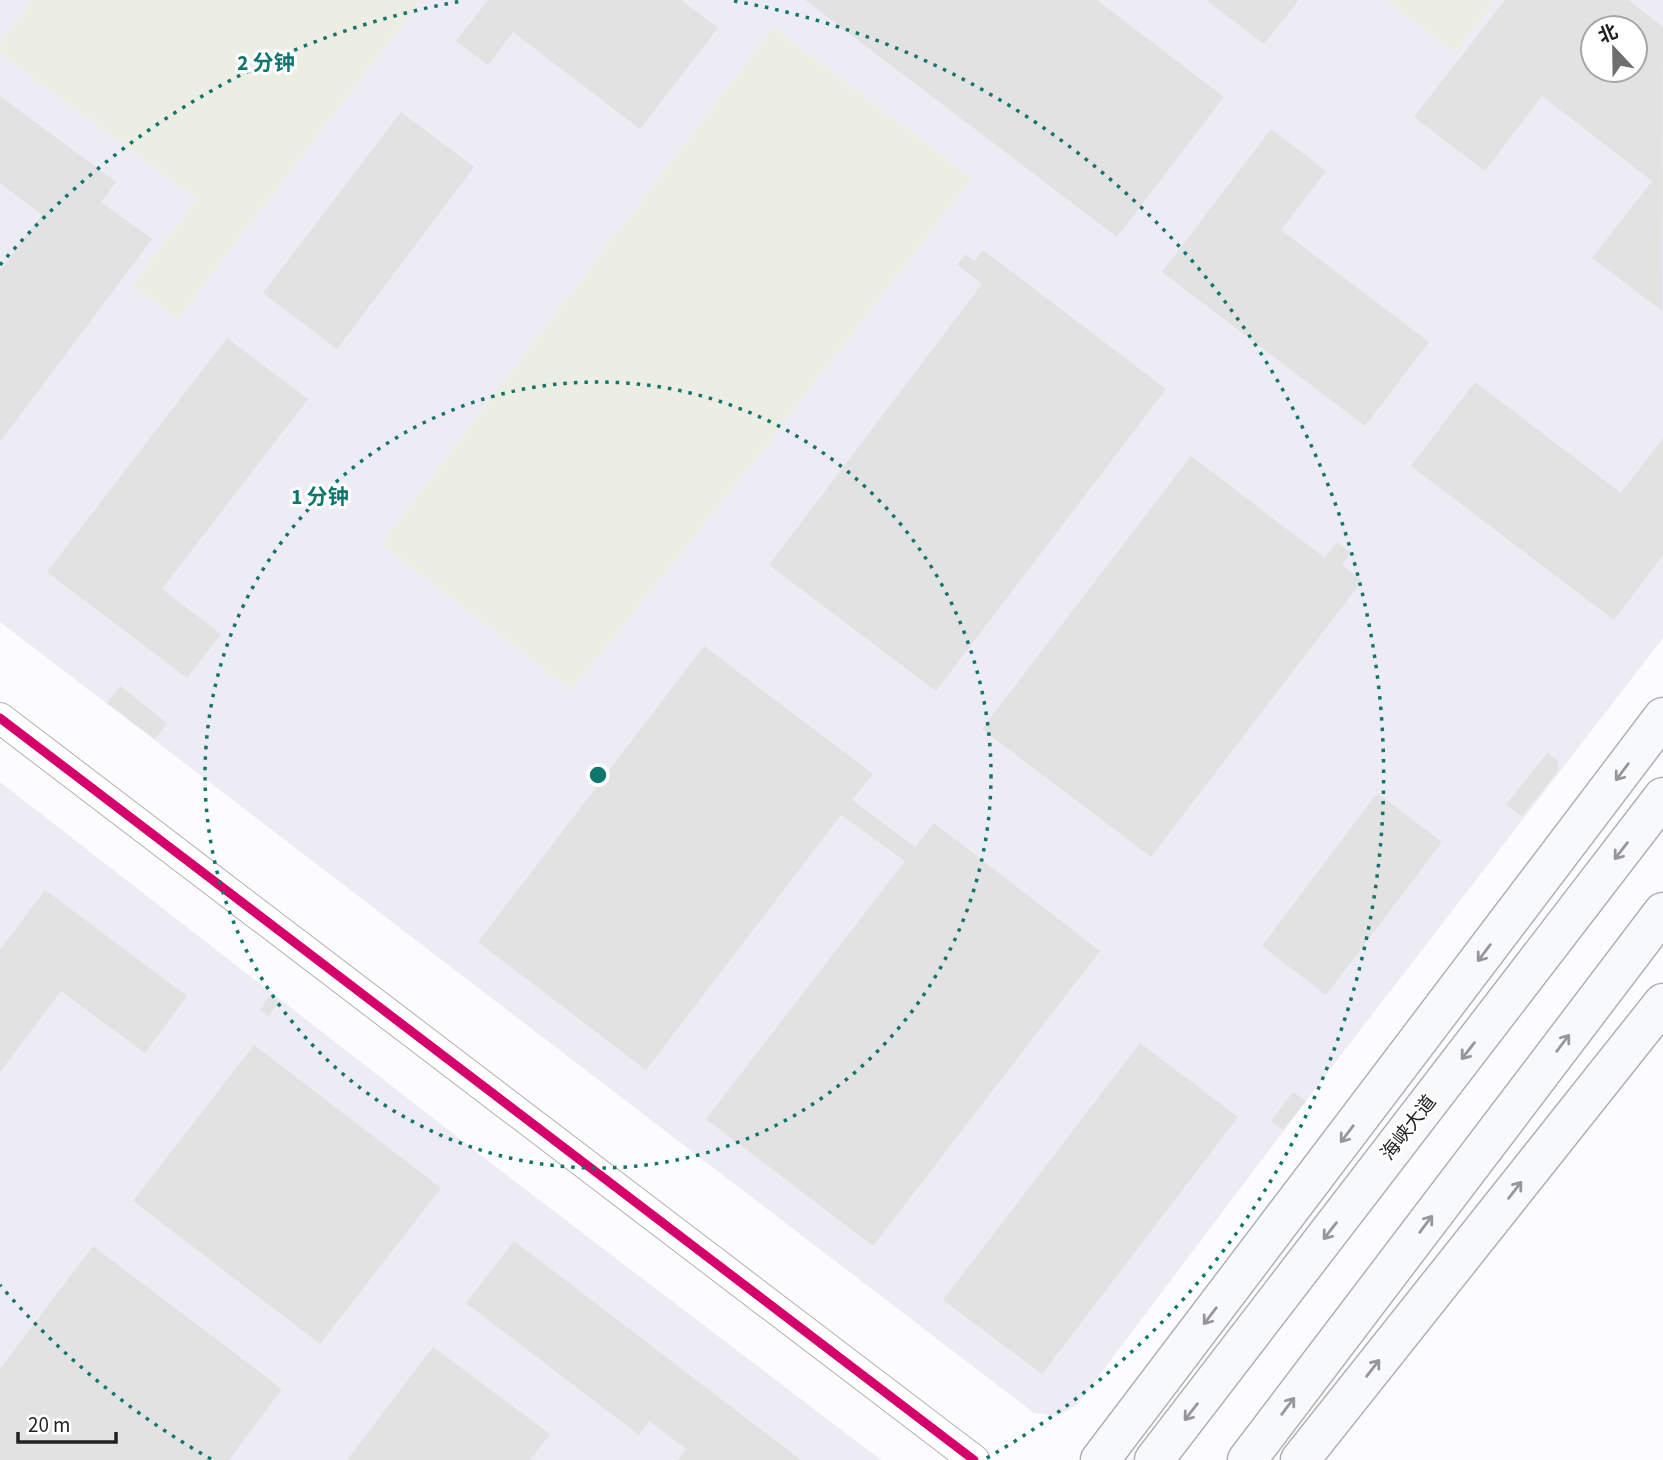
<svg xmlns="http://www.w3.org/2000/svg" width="1663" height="1460" font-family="'Source Sans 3','Noto Sans SC',sans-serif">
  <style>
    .built { fill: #edecf4; fill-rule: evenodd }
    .green { fill: #eceee4 }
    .building { fill: #e3e2e2; fill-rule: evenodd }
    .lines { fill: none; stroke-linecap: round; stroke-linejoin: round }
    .minor-casing { stroke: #b1b1b2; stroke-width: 32 }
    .secondary-casing { stroke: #b1b1b2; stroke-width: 41 }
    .minor { stroke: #fff; stroke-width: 30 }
    .secondary { stroke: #f7f9fb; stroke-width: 38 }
    .cycleway-casing { stroke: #fff; stroke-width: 13 }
    .cycleway { stroke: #d6006c; stroke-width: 9 }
    .oneway { stroke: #979799 }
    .ring { fill: none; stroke: #0f766e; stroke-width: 3.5; stroke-dasharray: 3.5 7 }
    .labels { text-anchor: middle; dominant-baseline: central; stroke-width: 6; stroke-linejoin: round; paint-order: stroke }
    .street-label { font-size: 19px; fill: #212022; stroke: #fff }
    .centre { fill: #0f766e; stroke: #fff; stroke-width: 3.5 }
    .ring-label { font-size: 21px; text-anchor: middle; font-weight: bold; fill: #0f766e; stroke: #fff; stroke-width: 6; stroke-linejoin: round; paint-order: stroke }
  </style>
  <rect width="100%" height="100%" fill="#fcfcfe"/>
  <g class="built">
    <path d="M0 0H1663V638L1344 1051 1076 1406 1057 1416 1034 1413 0 622ZM1593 28H1635V70H1593Z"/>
    <polygon points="0,782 509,1177 881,1460 0,1460"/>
  </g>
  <g class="green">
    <polygon points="33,0 421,0 178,319 132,285 197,199 0,53 0,42"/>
    <polygon points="1386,0 1495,0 1455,53"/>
    <polygon points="773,27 972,178 764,449 572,690 381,544"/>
  </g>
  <g class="building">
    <polygon points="488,0 681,0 718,28 640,129 513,32 488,65 456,41"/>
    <polygon points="805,0 1097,0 1224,97 1117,237"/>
    <polygon points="1206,0 1299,0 1264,44"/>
    <path d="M1505 0H1628L1663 27 1662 311 1592 258 1652 181 1542 96 1485 171 1414 117ZM1593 28H1635V70H1593Z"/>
    <polygon points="0,96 116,182 101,202 152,239 0,442 0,271 42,215 0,183"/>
    <polygon points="401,112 474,167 337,349 263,293"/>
    <polygon points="1271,129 1326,171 1281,230 1429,342 1365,426 1162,272"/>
    <polygon points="983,250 1166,389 936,691 769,565 982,284 957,265 965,254 974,261"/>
    <polygon points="227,338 308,399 162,589 221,634 187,678 47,572"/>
    <polygon points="1475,382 1621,493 1663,438 1663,555 1614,620 1411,466"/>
    <polygon points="1191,456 1325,558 1337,542 1351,553 1342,565 1362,581 1151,857 982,729"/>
    <polygon points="704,646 873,774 852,800 915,847 934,823 1100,951 873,1246 706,1119 905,861 841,815 646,1070 478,942"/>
    <polygon points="120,686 167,723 155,739 107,703"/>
    <polygon points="1547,753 1558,761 1558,771 1522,816 1506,805"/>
    <polygon points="1377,793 1442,842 1326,995 1262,946"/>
    <polygon points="45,890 187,996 145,1053 61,991 0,1072 0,950"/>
    <polygon points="269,996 279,1002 269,1016 260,1010"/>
    <polygon points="1140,1043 1238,1117 1042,1374 943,1300"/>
    <polygon points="254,1045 441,1188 320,1344 133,1201"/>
    <polygon points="1293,1092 1306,1101 1283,1130 1271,1121"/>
    <polygon points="514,1241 801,1460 678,1460 686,1449 649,1421 639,1435 466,1303"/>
    <polygon points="93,1246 282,1389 229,1460 0,1460 0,1369"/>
    <polygon points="433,1347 550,1434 530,1460 347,1460"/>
  </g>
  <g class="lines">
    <defs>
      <polyline id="minor" points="0,718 974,1460"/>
      <g id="secondary">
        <polyline points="1100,1460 1663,717"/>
        <polyline points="1154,1460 1663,797"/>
        <polyline points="1247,1460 1663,912"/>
        <polyline points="1300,1460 1663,1003"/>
      </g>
    </defs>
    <use href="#minor" class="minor-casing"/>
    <use href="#secondary" class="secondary-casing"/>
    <use href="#minor" class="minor"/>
    <use href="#secondary" class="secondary"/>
    <defs>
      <polyline id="cycleway" points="0,718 974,1460"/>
    </defs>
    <use href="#cycleway" class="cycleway-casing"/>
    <use href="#cycleway" class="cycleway"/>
  </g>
  <defs><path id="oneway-shaft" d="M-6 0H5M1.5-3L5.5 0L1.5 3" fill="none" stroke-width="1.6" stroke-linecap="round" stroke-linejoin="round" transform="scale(1.75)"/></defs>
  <g class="oneway">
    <use href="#oneway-shaft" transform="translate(1622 772) rotate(127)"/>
    <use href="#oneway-shaft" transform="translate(1621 851) rotate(128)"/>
    <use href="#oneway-shaft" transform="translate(1484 953) rotate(127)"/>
    <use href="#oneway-shaft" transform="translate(1563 1043) rotate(-53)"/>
    <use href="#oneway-shaft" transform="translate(1468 1051) rotate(128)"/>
    <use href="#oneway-shaft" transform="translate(1347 1134) rotate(127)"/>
    <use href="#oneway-shaft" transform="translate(1515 1190) rotate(-52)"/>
    <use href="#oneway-shaft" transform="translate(1426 1224) rotate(-53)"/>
    <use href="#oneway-shaft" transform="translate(1330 1231) rotate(128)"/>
    <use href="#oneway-shaft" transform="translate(1210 1316) rotate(127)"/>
    <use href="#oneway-shaft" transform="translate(1373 1368) rotate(-52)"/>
    <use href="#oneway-shaft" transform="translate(1288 1406) rotate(-53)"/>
    <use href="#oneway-shaft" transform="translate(1191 1412) rotate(128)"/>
  </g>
  <g class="ring">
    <circle cx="598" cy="775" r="393"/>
    <path d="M211 1459A786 786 0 0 1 0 1285M0 265A786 786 0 0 1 462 1M734 1A786 786 0 0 1 985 1459"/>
  </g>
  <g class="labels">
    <g class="street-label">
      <text transform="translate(1409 1128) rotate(-52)">海峡大道</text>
    </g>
  </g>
  <circle cx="598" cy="775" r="10" class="centre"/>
  <g class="ring-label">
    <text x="266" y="70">2 分钟</text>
    <text x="320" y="504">1 分钟</text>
  </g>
  <g transform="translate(1614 49) rotate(338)"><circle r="33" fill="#ffffff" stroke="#a6a6a7" stroke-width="2"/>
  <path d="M0-5L12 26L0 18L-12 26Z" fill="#6e6d6f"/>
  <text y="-10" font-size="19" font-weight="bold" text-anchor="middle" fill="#212022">北</text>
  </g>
  <path d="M18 1432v10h98v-10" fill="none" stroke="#212022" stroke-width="3.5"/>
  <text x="28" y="1432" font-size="21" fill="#212022" stroke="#ffffff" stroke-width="5" paint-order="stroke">20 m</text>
</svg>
